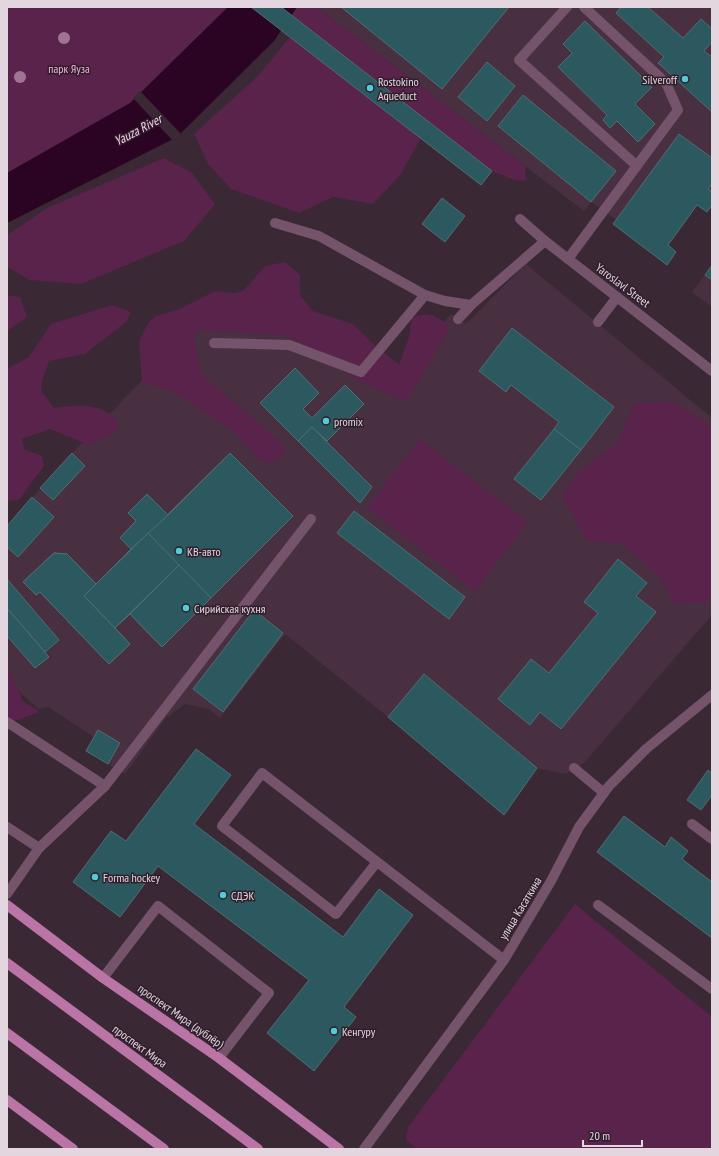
<svg xmlns="http://www.w3.org/2000/svg" width="719" height="1156" font-family="'PT Sans Narrow',sans-serif">
  <style>
    .built { fill: #483041 }
    .green { fill: #59234c }
    .water { fill: #2a0422 }
    .pier { fill: #3a2835 }
    .building { fill: #2b595f; stroke: #506e71 }
    .lines { fill: none; stroke-linecap: round; stroke-linejoin: round }
    .minor { stroke: #75536b; stroke-width: 10 }
    .major { stroke: #ba74a6; stroke-width: 10 }
    .tree { fill: #a07493 }
    .poi-dot { fill: #52cbd9; stroke: #301e2b; stroke-width: 1.5 }
    .labels { text-anchor: middle; dominant-baseline: central; stroke-width: 3; stroke-linejoin: round; paint-order: stroke }
    .park-label { font-size: 12px; fill: #f4b3e0; stroke: #301e2b }
    .poi-label { font-size: 12px; fill: #e3d6df; stroke: #301e2b; text-anchor: start }
    .street-label { font-size: 12px; fill: #e3d6df; stroke: #301e2b }
    .water-label { font-size: 13px; font-style: italic; fill: #faceec; stroke: #301e2b }
  </style>
  <rect width="100%" height="100%" fill="#3a2835"/>
  <g class="built">
    <polygon points="317,7 712,7 712,205 707,212 697,205 668,245 676,252 667,265 613,224 616,220 591,202 584,211"/>
    <polygon points="526,264 712,418 712,615 584,763 566,774 537,768 424,674 388,717 285,634 220,718 209,709 185,704 166,718 125,774 86,751 94,737 48,707 38,709 7,680 7,526 72,453 205,315 318,319 401,375 451,314 466,324"/>
    <polygon points="712,265 712,307 692,292"/>
  </g>
  <g class="green">
    <polygon points="7,7 228,7 131,103 7,173"/>
    <polygon points="297,7 317,7 525,166 526,181 514,180 492,171 292,15"/>
    <polygon points="290,37 421,138 401,174 373,204 333,197 299,213 231,189 208,164 194,134 258,76"/>
    <polygon points="164,158 192,173 215,204 184,241 81,284 30,280 7,267 7,235 47,208"/>
    <path d="M285 262 300 275V295L313 311 353 324 375 346 399 364 409 337 412 318C428 310 434 316 449 325L447 334 406 402 351 377 299 341 280 335 200 330 193 337 202 375 281 442 286 451 280 459 270 463 260 460 233 431 172 391 142 382 139 342 148 323 156 316 177 310 215 291 235 293 244 290 265 266Z"/>
    <polygon points="7,295 20,297 27,317 7,331"/>
    <path d="M112 305 131 312 126 322 85 354 49 361 42 381 41 391 54 408C78 405 101 402 118 422L116 433 88 445 50 429 22 439 24 449 42 456 44 466 19 500 9 501 7 507V369L29 357 51 324Z"/>
    <polygon points="674,402 712,427 712,591 708,601 675,605 659,577 623,544 586,540 562,496 580,471 617,443 634,403"/>
    <polygon points="420,439 528,522 475,591 367,508"/>
    <polygon points="7,650 10,672 23,701 40,712 9,723 7,718"/>
    <polygon points="575,904 712,1017 712,1149 417,1149 406,1140 408,1127"/>
  </g>
  <polygon class="water" points="228,7 297,7 274,41 177,137 7,223 7,173 130,103"/>
  <polygon class="pier" points="140,91 182,135 178,139 173,141 133,98"/>
  <g class="building">
    <polygon points="251,7 281,7 492,171 481,185"/>
    <polygon points="341,7 509,7 442,89"/>
    <polygon points="621,7 648,7 683,38 701,19 712,29 712,42 704,51 712,57 712,112 658,63 664,57 616,13"/>
    <polygon points="585,21 652,87 635,104 655,124 638,142 617,121 610,128 603,120 607,115 558,67 572,53 563,44"/>
    <polygon points="487,62 515,86 487,121 458,97"/>
    <polygon points="523,95 616,171 591,202 498,126"/>
    <polygon points="679,134 712,158 712,184 708,189 712,192 712,205 707,212 697,205 668,245 676,252 667,265 613,224"/>
    <polygon points="442,198 465,216 445,242 422,224"/>
    <polygon points="712,265 712,280 705,275"/>
    <polygon points="512,328 614,407 581,450 554,429 559,422 511,385 506,392 479,371"/>
    <polygon points="295,368 319,393 303,409 312,418 345,385 364,404 327,441 312,427 298,441 260,403"/>
    <polygon points="312,427 372,487 360,503 298,441"/>
    <polygon points="554,429 581,450 541,500 514,479"/>
    <polygon points="72,453 85,466 53,500 40,488"/>
    <polygon points="230,453 293,516 211,597 148,534"/>
    <polygon points="230,453 293,516 162,647 130,614 115,628 130,644 109,664 40,592 36,595 23,582 54,553 67,554 96,584 131,549 120,538 136,521 128,513 147,494 168,515"/>
    <polygon points="147,494 168,515 131,549 120,538 136,521 128,513"/>
    <polygon points="32,497 54,517 18,557 7,547 7,526"/>
    <polygon points="354,511 465,597 449,619 337,533"/>
    <polygon points="148,533 179,565 115,628 84,596"/>
    <polygon points="54,553 67,554 96,584 84,596 130,644 109,664 40,592 36,595 23,582"/>
    <polygon points="618,559 647,583 636,596 656,612 561,729 540,712 530,725 498,699 531,659 549,673 598,613 584,602"/>
    <polygon points="179,565 211,598 162,647 130,614"/>
    <polygon points="7,579 59,640 45,652 7,608"/>
    <polygon points="7,608 49,657 35,668 7,636"/>
    <polygon points="254,610 283,633 223,712 193,689"/>
    <polygon points="424,674 537,768 504,815 388,717"/>
    <polygon points="98,730 120,743 108,764 86,751"/>
    <polygon points="196,749 231,775 194,824 343,937 379,889 413,915 344,1007 356,1017 314,1071 267,1033 309,980 158,866 120,917 73,882 111,831 126,841"/>
    <polygon points="708,770 712,773 712,795 701,810 687,800"/>
    <polygon points="624,816 665,847 671,837 688,851 682,859 712,882 712,938 597,852"/>
  </g>
  <g class="lines">
    <g class="minor">
      <polyline points="567,7 519,60 637,166"/>
      <polyline points="520,219 545,241 712,371"/>
      <polyline points="275,223 319,236 425,295 445,301 471,305 545,241"/>
      <polyline points="568,259 678,110 666,83 584,7"/>
      <polyline points="458,319 471,305"/>
      <polyline points="598,322 617,297"/>
      <polyline points="214,343 289,345 361,372 425,295"/>
      <polyline points="7,722 105,786"/>
      <polyline points="574,768 604,793"/>
      <polyline points="692,824 712,839"/>
      <polyline points="7,827 39,848"/>
      <polyline points="377,862 336,914 222,826 262,773 504,960"/>
      <polyline points="7,894 39,848 105,786 311,519"/>
      <polyline points="598,905 712,989"/>
      <polyline points="103,978 158,906 269,993 219,1058"/>
      <polyline points="364,1149 504,960 551,881 579,827 609,786 646,749 712,695"/>
    </g>
    <g class="major">
      <polyline points="7,905 103,978 219,1058 339,1149"/>
      <polyline points="7,963 258,1149"/>
      <polyline points="7,1033 164,1149"/>
      <polyline points="7,1100 73,1149"/>
    </g>
  </g>
  <g class="tree">
    <circle cx="64" cy="38" r="6"/>
    <circle cx="20" cy="77" r="6"/>
  </g>
  <g class="poi-dot">
    <circle cx="685" cy="79" r="4"/>
    <circle cx="370" cy="88" r="4"/>
    <circle cx="326" cy="421" r="4"/>
    <circle cx="179" cy="551" r="4"/>
    <circle cx="186" cy="608" r="4"/>
    <circle cx="95" cy="877" r="4"/>
    <circle cx="223" cy="895" r="4"/>
    <circle cx="334" cy="1031" r="4"/>
  </g>
  <g class="labels">
    <g class="park-label">
      <text x="69" y="68">парк Яуза</text>
    </g>
    <g class="poi-label">
      <text x="677" y="79" text-anchor="end">Silveroff</text>
      <text x="378" y="81">Rostokino<tspan x="378" dy="14">Aqueduct</tspan></text>
      <text x="334" y="421">promix</text>
      <text x="187" y="551">КВ-авто</text>
      <text x="194" y="608">Сирийская кухня</text>
      <text x="103" y="877">Forma hockey</text>
      <text x="231" y="895">СДЭК</text>
      <text x="342" y="1031">Кенгуру</text>
    </g>
    <g class="street-label">
      <text transform="translate(623 285) rotate(37)">Yaroslavl Street</text>
      <text transform="translate(520 908) rotate(-59)">улица Касаткина</text>
      <text transform="translate(181 1016) rotate(35)">проспект Мира (дублёр)</text>
      <text transform="translate(140 1046) rotate(36)">проспект Мира</text>
    </g>
    <g class="water-label">
      <text transform="translate(138 130) rotate(-28)">Yauza River</text>
    </g>
  </g>
  <rect width="719" height="1156" fill="none" stroke="#e3d6df" stroke-width="16"/>
  <path d="M583 1140v6h59v-6" fill="none" stroke="#e3d6df" stroke-width="2"/>
  <text x="589" y="1140" font-size="12" fill="#e3d6df" stroke="#301e2b" stroke-width="3" paint-order="stroke">20 m</text>
</svg>
